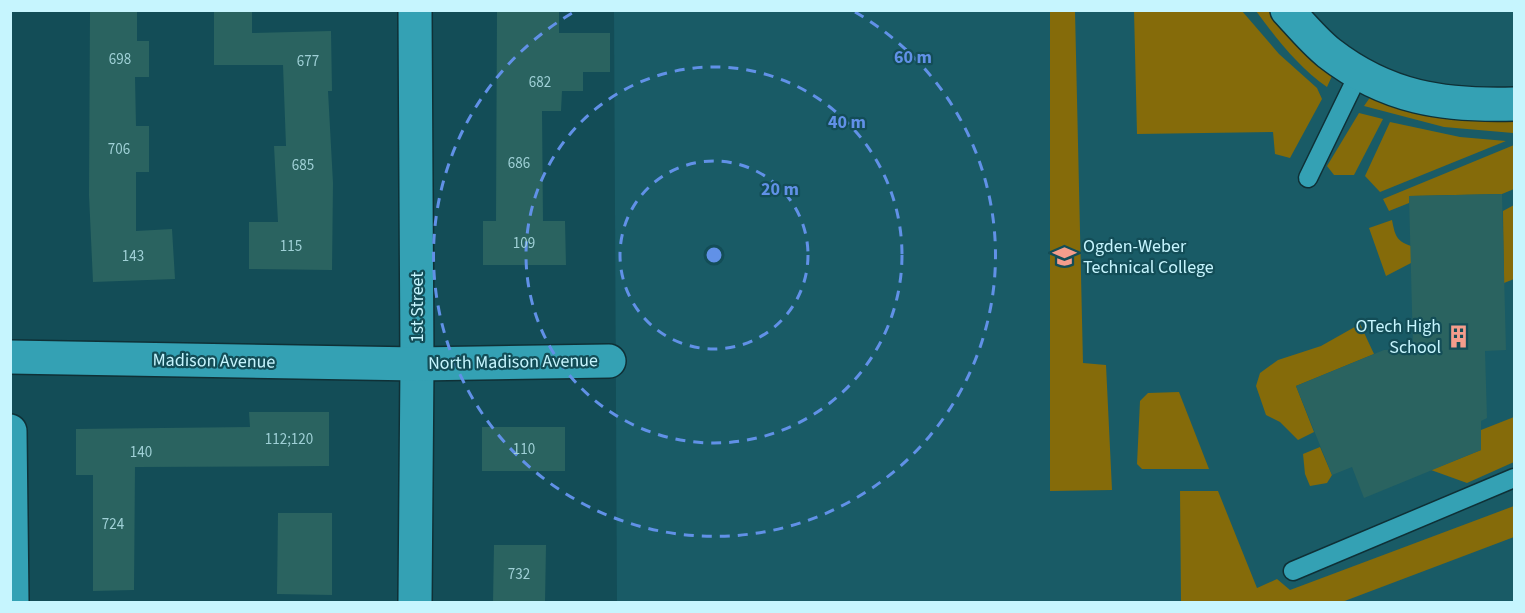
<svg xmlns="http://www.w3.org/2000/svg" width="1525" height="613" font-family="'Source Sans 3',sans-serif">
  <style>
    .built { fill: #195b66 }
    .green { fill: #856b0a }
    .building { fill: #2a6360 }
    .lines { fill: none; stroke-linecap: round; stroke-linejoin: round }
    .lane-casing { stroke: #0f3036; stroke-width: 21 }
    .street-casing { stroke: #0f3036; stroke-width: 36 }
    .lane { stroke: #34a1b4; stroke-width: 18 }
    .street { stroke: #34a1b4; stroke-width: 33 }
    .ring { fill: none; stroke: #6191e7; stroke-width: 3; stroke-dasharray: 10 8 }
    .labels { text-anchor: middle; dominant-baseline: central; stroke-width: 4.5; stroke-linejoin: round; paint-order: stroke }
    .number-label { font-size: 15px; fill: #9fd0d6 }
    .poi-label { font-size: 18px; fill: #c6f5fe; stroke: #134d57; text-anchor: start }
    .street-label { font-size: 18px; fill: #c6f5fe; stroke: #134d57 }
    .centre { fill: #6191e7; stroke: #134d57; stroke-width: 3 }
    .ring-label { font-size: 18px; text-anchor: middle; font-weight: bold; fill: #6191e7; stroke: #134d57; stroke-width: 4.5; stroke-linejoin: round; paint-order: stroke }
  </style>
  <rect width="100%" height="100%" fill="#134d57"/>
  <polygon class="built" points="614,11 1514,11 1514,602 617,602"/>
  <g class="green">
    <polygon points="1050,11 1075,11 1083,363 1106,365 1112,490 1050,491"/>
    <polygon points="1134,11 1242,11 1279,54 1317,88 1322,99 1290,158 1275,154 1273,132 1137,134"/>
    <path d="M1256 11H1271L1300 47 1332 76 1327 87C1298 67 1276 38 1256 11Z"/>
    <polygon points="1371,96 1448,117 1513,122 1513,133 1444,127 1364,106"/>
    <polygon points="1359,113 1383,119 1354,175 1334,175 1327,166"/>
    <polygon points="1390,122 1460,137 1506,141 1380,192 1365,176"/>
    <polygon points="1514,145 1514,189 1502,194 1410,196 1409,203 1389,211 1383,199"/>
    <polygon points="1514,205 1514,279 1504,283 1503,211"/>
    <path d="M1392 220C1395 235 1396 241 1411 246V263L1386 276 1369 228Z"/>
    <polygon points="1360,324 1374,354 1296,386 1314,432 1298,440 1280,422 1266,415 1256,386 1260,373 1278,360 1321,346"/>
    <polygon points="1179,392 1209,469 1142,469 1137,464 1140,401 1148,393"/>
    <polygon points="1514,417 1514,462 1467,483 1431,470 1481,450 1481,430"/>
    <polygon points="1320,447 1332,475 1327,483 1310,486 1305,474 1303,454"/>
    <polygon points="1180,491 1218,491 1257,588 1277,579 1290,590 1514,506 1514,537 1342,602 1181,602"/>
  </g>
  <g class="building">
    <polygon points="90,10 137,10 137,41 149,41 149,77 135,77 136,126 149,126 149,172 136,172 136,231 172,229 175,279 93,282 89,195"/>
    <polygon points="497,10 559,10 559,33 610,33 610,72 583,72 583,91 562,91 561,111 542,111 543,221 565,221 566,265 483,265 483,221 496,221"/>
    <polygon points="214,11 252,11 252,33 331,31 332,91 328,91 333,183 332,270 249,269 249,222 278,222 274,146 286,146 283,65 214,65"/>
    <polygon points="1502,194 1506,350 1485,351 1487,418 1481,421 1481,450 1364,498 1352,467 1332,475 1296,386 1384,350 1413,349 1409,196"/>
    <polygon points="249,412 329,412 329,466 135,467 134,590 93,591 93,475 76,475 76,429 250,427"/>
    <rect x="482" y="427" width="83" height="44"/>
    <polygon points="278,513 332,513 332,595 277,594"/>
    <polygon points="494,545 546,545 545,603 493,603"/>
  </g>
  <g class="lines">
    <defs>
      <g id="lane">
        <polyline points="1308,178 1359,73"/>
        <polyline points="1293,571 1514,478"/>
      </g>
      <g id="street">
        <polyline points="415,10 417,364 415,602"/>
        <path d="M1287 10C1300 24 1314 41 1329 53 1387 98 1443 106 1514 104"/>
        <polyline points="10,357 417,364 609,361"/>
        <polyline points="10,431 12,602"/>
      </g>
    </defs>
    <use href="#lane" class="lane-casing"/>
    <use href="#street" class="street-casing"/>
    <use href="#lane" class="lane"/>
    <use href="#street" class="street"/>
  </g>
  <g class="ring">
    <circle cx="714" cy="255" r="94"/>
    <circle cx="714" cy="255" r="188"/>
    <path d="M855 12A281 281 0 1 1 574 12"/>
  </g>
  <defs>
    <symbol id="university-bare" viewBox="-9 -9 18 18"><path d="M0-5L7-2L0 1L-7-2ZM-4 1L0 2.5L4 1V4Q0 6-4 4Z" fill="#f49d8c" stroke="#134d57" stroke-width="2.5" paint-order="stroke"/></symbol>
    <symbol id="building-bare" viewBox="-9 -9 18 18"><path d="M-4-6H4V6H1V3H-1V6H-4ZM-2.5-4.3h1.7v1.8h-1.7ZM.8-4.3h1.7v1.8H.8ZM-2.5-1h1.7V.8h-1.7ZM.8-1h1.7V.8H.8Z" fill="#f49d8c" stroke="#134d57" stroke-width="2.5" paint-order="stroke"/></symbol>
  </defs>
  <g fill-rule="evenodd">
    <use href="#university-bare" x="1048" y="240" width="33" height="33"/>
    <use href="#building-bare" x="1442" y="320" width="33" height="33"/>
  </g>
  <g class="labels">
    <g class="number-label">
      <text x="120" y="59">698</text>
      <text x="308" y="61">677</text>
      <text x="540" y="82">682</text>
      <text x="119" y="149">706</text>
      <text x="519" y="163">686</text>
      <text x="303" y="165">685</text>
      <text x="524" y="243">109</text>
      <text x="291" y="246">115</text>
      <text x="133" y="256">143</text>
      <text x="289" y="439">112;120</text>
      <text x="524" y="449">110</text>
      <text x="141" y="452">140</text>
      <text x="113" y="524">724</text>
      <text x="519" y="574">732</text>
    </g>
    <g class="poi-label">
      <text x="1083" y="246">Ogden-Weber<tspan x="1083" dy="21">Technical College</tspan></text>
      <text x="1441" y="326" text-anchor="end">OTech High<tspan x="1441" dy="21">School</tspan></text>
    </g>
    <g class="street-label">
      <text transform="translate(417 307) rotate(-90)">1st Street</text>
      <text transform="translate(214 361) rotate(1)">Madison Avenue</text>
      <text transform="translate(513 362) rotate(-1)">North Madison Avenue</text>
    </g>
  </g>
  <circle cx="714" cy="255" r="9" class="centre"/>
  <g class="ring-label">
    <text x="913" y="63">60 m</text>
    <text x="847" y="128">40 m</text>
    <text x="780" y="195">20 m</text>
  </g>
  <rect width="1525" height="613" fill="none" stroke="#c6f5fe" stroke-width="24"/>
</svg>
